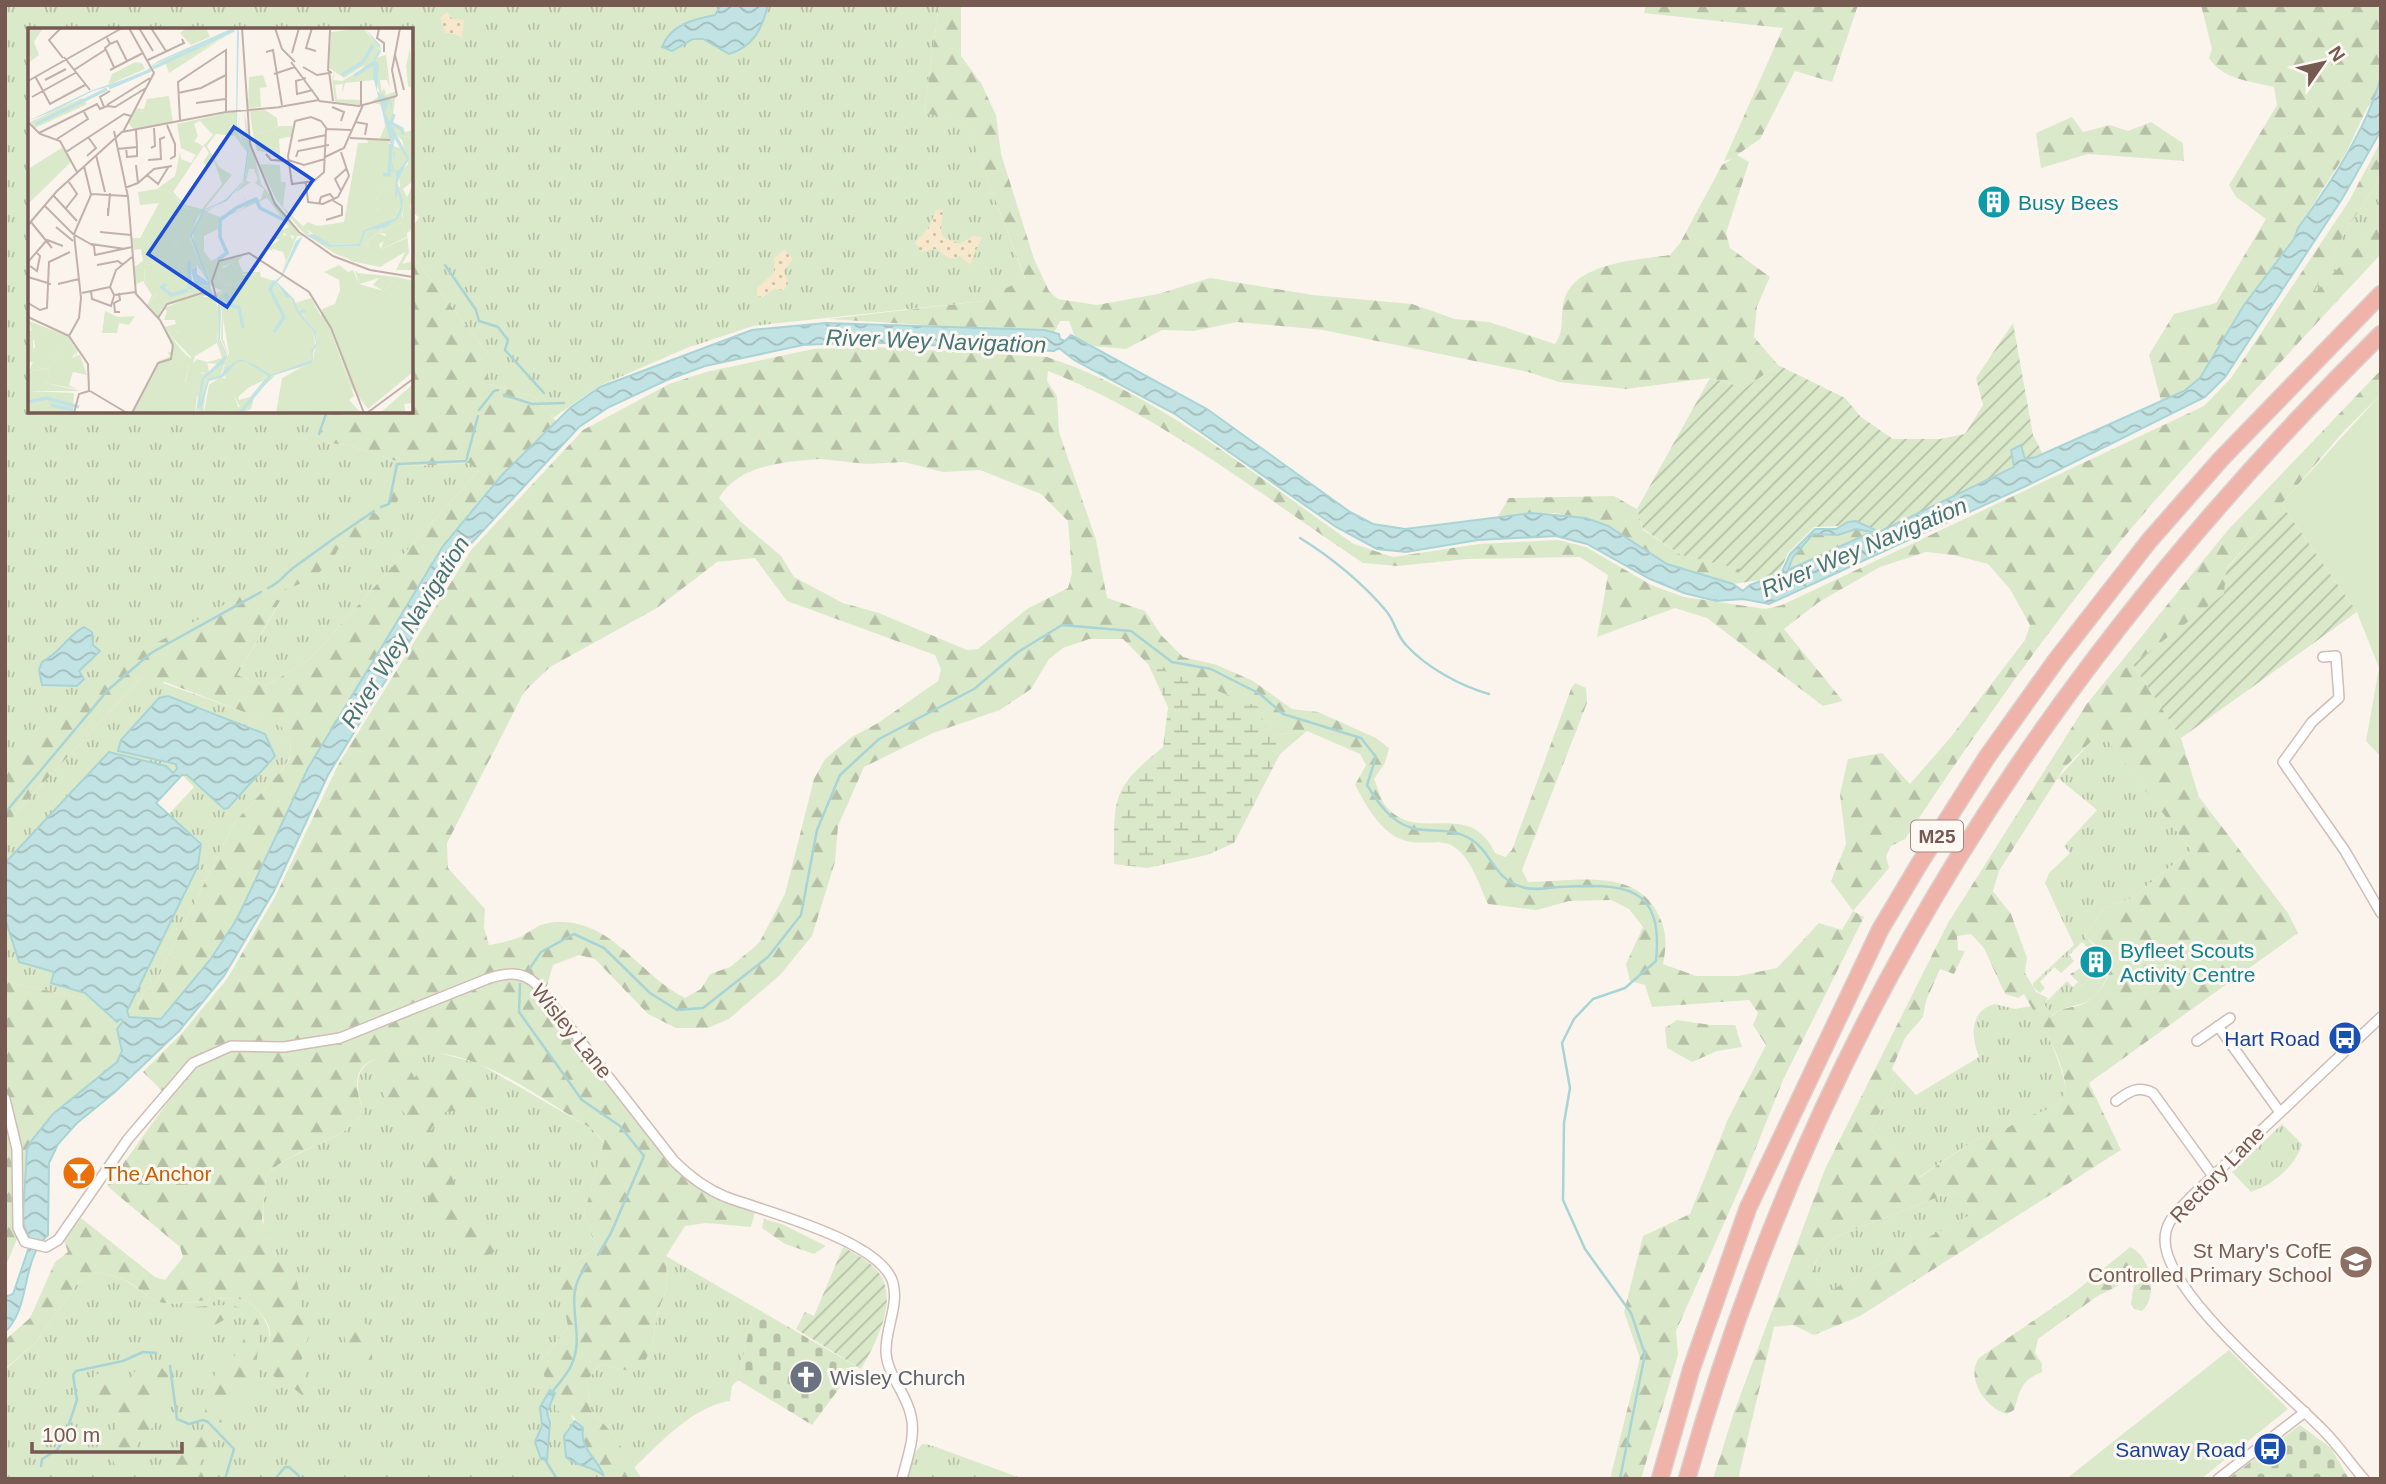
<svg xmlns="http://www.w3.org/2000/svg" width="2386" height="1484" font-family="Helvetica,sans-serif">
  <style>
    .grass { fill: url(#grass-tufts) }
    .forest { fill: url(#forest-firs); fill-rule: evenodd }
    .wetland { fill: url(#wetland-marsh) }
    .sand { fill: url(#sand-dots) }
    .cemetery { fill: url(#cemetery-stones) }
    .park { fill: #dbe9cb }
    .garden { fill: url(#garden-furrows) }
    .water { fill: url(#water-waves); stroke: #a9d4d5; stroke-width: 2; fill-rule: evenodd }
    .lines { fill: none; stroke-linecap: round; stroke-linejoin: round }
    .stream { stroke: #a9d4d5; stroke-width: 2.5 }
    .street-casing { stroke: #d0bdb5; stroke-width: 12 }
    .highway-casing { stroke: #d9d1ce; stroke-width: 19 }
    .street { stroke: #fff; stroke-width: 9 }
    .highway { stroke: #f0b3aa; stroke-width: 16 }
    .labels { text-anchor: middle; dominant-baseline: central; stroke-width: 6; stroke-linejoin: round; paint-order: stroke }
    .shield { fill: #fef8f3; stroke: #9f8982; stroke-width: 2 }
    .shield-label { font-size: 19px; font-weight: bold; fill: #765951 }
    .culture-label { font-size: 21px; fill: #0d838f; stroke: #fef8f3; text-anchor: start }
    .street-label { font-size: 21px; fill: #765951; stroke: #fef8f3 }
    .transit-label { font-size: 21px; fill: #164399; stroke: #fef8f3; text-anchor: end }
    .food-label { font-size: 21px; fill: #c56008; stroke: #fef8f3; text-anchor: start }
    .education-label { font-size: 21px; fill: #785e54; stroke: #fef8f3; text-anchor: end }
    .worship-label { font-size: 21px; fill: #5b616d; stroke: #fef8f3; text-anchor: start }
    .water-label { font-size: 23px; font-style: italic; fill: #457678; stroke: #fef8f3 }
    .inset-river { fill: none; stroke: #c2e3e4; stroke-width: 3.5 }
    .inset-road { fill: none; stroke: #c2b1aa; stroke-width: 2 }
    .view { fill: #1d4ed8; fill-opacity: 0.15; stroke: #1d4ed8; stroke-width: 3.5 }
    .inset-edge { fill: none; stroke: #765951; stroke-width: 3.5 }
  </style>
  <defs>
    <pattern id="grass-tufts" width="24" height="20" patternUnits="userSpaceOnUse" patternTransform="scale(1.75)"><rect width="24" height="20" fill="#dbe9cb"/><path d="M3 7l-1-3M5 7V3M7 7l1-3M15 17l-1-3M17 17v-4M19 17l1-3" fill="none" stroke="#b6c0a7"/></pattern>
    <pattern id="forest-firs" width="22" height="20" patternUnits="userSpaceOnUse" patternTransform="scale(1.75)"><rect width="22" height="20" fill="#dbe9cb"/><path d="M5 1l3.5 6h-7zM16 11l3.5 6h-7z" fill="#b6c0a7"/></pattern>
    <pattern id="wetland-marsh" width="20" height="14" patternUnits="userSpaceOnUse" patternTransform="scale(1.75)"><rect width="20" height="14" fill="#dbe9cb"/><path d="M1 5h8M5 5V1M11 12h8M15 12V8" fill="none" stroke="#b6c0a7"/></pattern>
    <pattern id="sand-dots" width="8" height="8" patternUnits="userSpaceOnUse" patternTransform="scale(1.75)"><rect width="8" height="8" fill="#f7e8cb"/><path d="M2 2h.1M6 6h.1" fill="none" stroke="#cdbfa7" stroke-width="1.8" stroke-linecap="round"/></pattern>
    <pattern id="cemetery-stones" width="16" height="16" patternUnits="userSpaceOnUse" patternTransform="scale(1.75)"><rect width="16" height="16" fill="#dbe9cb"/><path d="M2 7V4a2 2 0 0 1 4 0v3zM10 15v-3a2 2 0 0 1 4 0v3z" fill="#b6c0a7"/></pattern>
    <pattern id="garden-furrows" width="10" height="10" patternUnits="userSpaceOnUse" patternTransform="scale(1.75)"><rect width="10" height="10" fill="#dbe9cb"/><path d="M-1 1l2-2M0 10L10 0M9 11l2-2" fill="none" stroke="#b6c0a7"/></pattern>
    <pattern id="water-waves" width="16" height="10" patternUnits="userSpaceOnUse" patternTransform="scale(1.75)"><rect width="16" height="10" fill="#c2e3e4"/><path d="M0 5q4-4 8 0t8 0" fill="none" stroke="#a2bbbb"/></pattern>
  </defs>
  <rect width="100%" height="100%" fill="#fbf4ed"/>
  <g class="grass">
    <polygon points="5,5 939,5 924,113 966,121 1025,279 983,301 753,326 687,348 599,386 553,418 533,396 488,384 488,354 411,254 411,230 419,217 411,212 411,30 30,30 30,411 325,411 317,436 329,443 347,445 412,466 470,463 478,471 310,659 266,686 237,675 280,602 252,590 5,768"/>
    <polygon points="2381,178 2381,223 2310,299 2346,230"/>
    <polygon points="143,676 281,725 290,741 291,755 282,770 234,823 154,986 146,989 137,1004 144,1019 129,1017 127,1011 198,866 200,841 168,815 194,787 182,775 187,775 224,809 265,734 168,696 160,698 121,740 176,764 177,769 174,773 170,769 109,753 5,863 5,824"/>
    <polygon points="2101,731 2191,850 2132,898 2105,907 2084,936 2094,945 2089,949 2082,942 2069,955 2074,961 2061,973 2054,967 2040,982 2045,988 2040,993 2033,987 2033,983 2074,945 2045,883 2049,873 2070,853 2064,846 2097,810 2058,778"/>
    <polygon points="101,882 113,894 104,913 101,913 95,892"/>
    <polygon points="5,918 13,946 54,972 51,983 85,993 116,1022 120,1019 123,1021 117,1029 84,999 12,983 5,978"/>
    <path d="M2112 956C2109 976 2101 1000 2077 1005 2066 1008 2060 1008 2051 1016L2044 1004 2067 981 2073 987 2078 982 2082 986Z"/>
    <path d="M1994 1004 2015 1009 2031 1006C2043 1021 2065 1072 2066 1091L2057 1106 1997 1134 1975 1140 1919 1177 1871 1129 1895 1083 1892 1069 1916 1095 1979 1057C1971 1037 1969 1012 1994 1004Z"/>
    <path d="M429 1050 480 1064 592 1129 604 1143 584 1214 597 1247 575 1262 565 1311 568 1327 545 1357 557 1391 607 1479H5V1370L36 1342 77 1284 95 1272C108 1274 120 1277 131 1284 143 1291 150 1302 165 1303 193 1306 219 1293 248 1301 261 1314 272 1324 269 1343L299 1301C296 1269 293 1277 275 1254 258 1232 264 1201 266 1175 294 1147 342 1144 364 1112 342 1053 384 1056 429 1050Z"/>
    <path d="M2282 1124 2302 1144C2295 1167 2273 1185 2251 1192L2232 1172Z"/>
    <polygon points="1954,1191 1978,1211 1830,1291 1820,1291 1813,1269 1820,1253 1835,1237"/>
    <path d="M666 1256 754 1307 738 1380 732 1386 730 1401C693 1406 659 1444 633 1469L612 1433 590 1409 587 1380 601 1364 629 1371 653 1345 656 1318 667 1288Z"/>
    <polygon points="922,1444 930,1445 1018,1477 908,1479 914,1454"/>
  </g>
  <g class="forest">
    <path d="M939 5H961V56L981 83 996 115 1001 154 1034 259 1049 291 1058 299 1097 305 1158 294 1210 278 1313 295 1412 304 1455 319 1489 322 1555 344C1565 331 1560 316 1564 301 1574 262 1638 260 1670 255L1680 243 1722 165 1732 159 1724 161 1783 28 1644 13 1646 5H1858L1832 82 1795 71 1760 139 1737 155 1749 162 1726 233 1730 248 1770 277 1757 306 1754 337 1778 365 1745 388 1710 378 1626 389 1559 382 1528 372 1323 330 1237 322 1194 331 1162 330 1126 349 1094 346 1075 337 1069 321H1060L1054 333 828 319 983 301 1025 278 966 122 924 113Z"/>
    <path d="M2201 5H2381V76L2375 99 2367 108 2346 153 2298 228 2294 239 2244 305 2200 378 2184 391 2161 401 2149 355 2174 314 2216 303 2266 219 2236 197 2229 185 2277 105 2274 87C2250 81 2223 80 2209 58L2212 49Z"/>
    <polygon points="2072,117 2083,132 2110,125 2128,131 2151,122 2183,143 2184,161 2088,154 2041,168 2036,133"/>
    <path d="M2381 141V178L2346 230 2312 296 2381 223V254C2304 337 2226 420 2151 505 2061 610 1981 724 1905 839L1891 846 1886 856 1889 868 1853 911 1864 917 1783 1080 1742 1183 1676 1331 1678 1355 1641 1479H1610L1640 1358 1624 1312 1643 1236 1690 1214 1728 1119 1766 1045 1753 1025 1758 1013 1749 1000 1652 1007 1645 985 1630 981 1626 964 1643 927 1629 909 1611 900 1569 901 1537 910 1488 904C1479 885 1470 853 1449 844 1438 840 1423 844 1411 842 1383 838 1367 807 1355 785L1366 765 1360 754 1307 731 1277 735 1180 678 1148 664 1123 639H1089L1063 648 1049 659 1031 689 1000 710 933 733 864 767 838 826 835 862 812 936 780 975 729 1019 708 1028H676L648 1014 595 959 579 955 553 965 547 986 539 993 676 1169C700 1190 724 1202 755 1212L751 1227 706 1223 685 1226 666 1256 667 1288 656 1317 653 1345 644 1363 629 1371 601 1364 587 1380 590 1409 612 1433 642 1479H607C596 1462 581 1448 583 1428L573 1416 555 1410 557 1391 544 1376 545 1357 568 1327 565 1311 556 1295 575 1262 597 1247 584 1214 604 1142 592 1129C536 1096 472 1043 404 1053L414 1078 418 1073 437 1074 454 1064 476 1076 481 1089 478 1101 465 1110 445 1112 431 1129 460 1196 496 1251 483 1258 467 1245 456 1243 425 1209 434 1185C420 1160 419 1127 398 1106L387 1105 381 1088 387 1067 376 1059C350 1067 356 1092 364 1112 342 1144 294 1146 266 1175L262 1220 274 1253 296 1276 308 1338 301 1362 309 1386 306 1400C295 1385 272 1378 267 1370 260 1358 272 1346 270 1332 269 1320 256 1309 248 1301 219 1293 193 1306 165 1303 150 1302 143 1291 132 1284 120 1277 108 1274 95 1272L77 1284 36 1342 5 1369V1340L30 1318 55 1262 68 1252 64 1241 81 1218 155 1277 165 1280 183 1257 180 1247 107 1186 170 1099 143 1072 182 1033 227 979 276 895 338 765 471 550 583 430 669 384 706 372 813 349 875 347 1047 357C1158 393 1259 479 1354 544L1393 557 1479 544 1558 540 1586 547 1651 585 1684 597 1766 609 1782 605 2204 406 2231 378 2349 201ZM1048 371C1162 416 1261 495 1363 563L1397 566 1467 559 1580 557 1608 575 1597 637 1675 608 1707 618 1823 706 1843 701 1784 629 1819 602 1880 567 1926 552 1953 555 1988 564 2010 589 2030 625 2025 640 1950 738 1910 784 1882 753 1848 759 1840 794 1846 844 1831 881 1853 911 1842 930 1819 923 1777 968 1738 976H1696L1663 964C1667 944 1667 930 1657 912 1634 867 1570 882 1528 882L1522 870 1587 703 1586 688 1575 683 1571 689 1512 850 1505 857 1495 853C1469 797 1417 846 1385 805 1380 798 1378 787 1374 779L1385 763 1389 748 1376 738 1318 712 1292 709 1253 681 1217 665 1183 657 1161 635 1145 611 1107 598 1096 540 1059 432 1057 396 1047 381ZM820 459 867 464 904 462 943 472 980 470 1041 494 1068 521 1072 573 1068 588 1027 609 978 649 967 650 879 613 843 603 794 577 781 556 740 521 719 498C740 464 784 462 820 459ZM755 558 787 601 935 655 941 669 938 681 878 723 852 737 825 759 814 779 785 894 759 943 730 967 710 974 701 989 685 998C637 974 607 910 544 924 536 926 528 933 520 937 510 941 500 943 489 945L484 928 485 909 448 868 447 843 524 692 550 667 657 608 717 562Z"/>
    <polygon points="411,254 488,354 488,384 533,396 556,421 502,475 443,546 279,828 237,919 210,960 161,1019 144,1019 137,1005 146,989 154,986 234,823 282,770 291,756 290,741 281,726 165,682 153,686 143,676 5,824 5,768 128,659 252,589 280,601 237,675 266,686 310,659 478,471 469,463 412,466 347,445 329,443 317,437 325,411 411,411"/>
    <path d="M2381 370V394L2344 431 2226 569 2225 594 2133 664 2181 738 2199 797 2288 913 2298 933 2089 1083 2121 1150 1860 1316 1814 1335 1793 1325 1774 1327 1738 1479H1713L1734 1412 1825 1169 1948 923 2086 705 2227 531ZM2101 732 2191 850 2132 898 2105 907 2084 936 2097 946 2079 969 2070 974 2082 986 2111 957C2111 976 2102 994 2083 1004 2071 1009 2062 1006 2052 1016L2044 1005 2048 998 2036 992 2025 973 2027 958 2011 914 1993 891 1999 871 2064 768ZM1971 934 1984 948 2005 994 2018 998 2024 994C2039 1021 2065 1060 2066 1091L2057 1106 2024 1118 1997 1134 1975 1140 1920 1177 1871 1129 1895 1083 1892 1069 1905 1038 1923 1017 1926 1001 1940 969 1954 974 1965 951 1958 950 1957 936ZM1954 1191 1977 1211 1830 1291 1820 1290 1813 1268 1820 1253 1835 1237Z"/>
    <polygon points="392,470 403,474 406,486 393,509 386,510 378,502 381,487"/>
    <polygon points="1614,496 1637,509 1643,530 1681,555 1741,569 1733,584 1667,564 1594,520 1554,513 1498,516 1509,498"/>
    <path d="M370 508 380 518 374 533 356 551 338 549C329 572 297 588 274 592L266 585 330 538 333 529Z"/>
    <polygon points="1856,529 1873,533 1788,570 1793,557 1813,534 1831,535"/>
    <polygon points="5,978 12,983 85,999 117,1029 122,1051 117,1062 68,1101 27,1149 25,1201 20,1137 5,1091"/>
    <polygon points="1677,1020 1711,1025 1735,1025 1742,1047 1717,1051 1692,1062 1667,1048 1665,1028"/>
    <polygon points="5,1118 10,1133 19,1234 5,1268"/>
    <polygon points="764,1219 782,1224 826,1246 814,1254 785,1244 762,1228"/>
    <path d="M2130 1247C2151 1256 2159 1296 2142 1311L2134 1309 2131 1304 2134 1283 2131 1279 2096 1297 2038 1339 2035 1353 2042 1364V1372C2021 1380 2020 1391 2014 1410L2007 1414C1986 1409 1965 1378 1979 1358L2071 1295Z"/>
    <path d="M224 1305C284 1309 248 1348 259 1378 251 1394 244 1400 227 1406L223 1422 213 1423 205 1415C205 1398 213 1386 216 1369L234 1357 252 1324 243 1312C224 1316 213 1331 192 1332L187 1318 193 1307Z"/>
    <path d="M352 1311 369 1327 374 1376 364 1377C351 1359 343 1342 342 1320Z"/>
    <path d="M155 1360 168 1375 169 1394 158 1400 154 1426 140 1440 131 1460 117 1469C108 1451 109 1443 118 1425L114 1409 102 1411 87 1402 85 1384 97 1374 111 1375 115 1382 129 1380 140 1364Z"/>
    <path d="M201 1433 213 1435 211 1448 198 1465 205 1479H175C171 1458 187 1446 201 1433Z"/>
  </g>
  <path class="wetland" d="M1148 664 1259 707 1265 728 1278 735 1307 731 1280 754 1234 843 1207 855 1147 868 1114 864C1115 797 1109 791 1163 747L1168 707Z"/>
  <g class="sand">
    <polygon points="447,12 452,19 464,20 462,38 455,34 445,33 440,18"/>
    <path d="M943 209 941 230 944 238 960 244 973 236 982 237 970 265 960 256 950 259C933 248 943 247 921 252L915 243 929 227 936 210Z"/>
    <polygon points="784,249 793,259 784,271 788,283 784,290 774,289 762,298 757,295 757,288 774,273 774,259"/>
  </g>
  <g class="cemetery">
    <polygon points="754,1307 856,1366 812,1425 738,1380"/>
    <polygon points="2300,1425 2331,1448 2349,1479 2228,1479"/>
  </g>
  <g class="park">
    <polygon points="2381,394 2381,757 2366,741 2379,668 2357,612 2281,504"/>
    <polygon points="2229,1350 2288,1409 2201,1479 2066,1479"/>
  </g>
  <g class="garden">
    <polygon points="2013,323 2033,435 2043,454 2025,459 2020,446 2014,456 2014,467 1879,532 1848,522 1839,526 1814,527 1788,553 1779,573 1767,579 1733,584 1740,569 1681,555 1643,529 1637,509 1710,378 1745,388 1778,365 1845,398 1861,417 1893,439 1940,439 1965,434 1983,405 1976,378"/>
    <polygon points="2281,504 2357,612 2181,738 2133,664 2224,594 2226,570"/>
    <path d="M843 1247C854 1253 866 1259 875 1268 902 1296 876 1343 861 1369L796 1329 805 1312 814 1316Z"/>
  </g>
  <g class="water">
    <path d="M721 5H768C762 29 753 47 729 54L703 39H693L672 51 662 47C670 25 694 19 715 15Z"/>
    <path d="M2381 76 2380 132 2342 199 2225 377 2205 397 2026 486 1769 604 1743 599 1716 601 1684 593 1650 579 1587 544 1556 536 1478 540 1406 552 1377 549 1336 527 1175 414 1074 360 1059 348 1054 351 863 342 803 345 705 366 667 380 609 407 579 427 466 549 328 775 274 891 224 976 179 1031 115 1092 77 1123 58 1144 49 1163 48 1235C20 1260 32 1306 5 1332V1297L13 1294 31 1241 24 1226 23 1216 27 1149 32 1140 53 1114 117 1062 122 1051 117 1029 123 1021 120 1019 117 1022 85 993 51 983 54 972 19 962 5 918V863L109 752 166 766 173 773 177 769 176 764 118 751 121 740 159 698 168 696 265 734 275 756 228 808 224 809 187 775H182L156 803 201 844 198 866 127 1011 129 1017 161 1019 210 960 237 919 308 768 443 546 502 475 570 408 600 387 752 330 826 323 1045 330 1059 334 1060 339 1065 341 1071 335 1207 409 1350 512 1373 524 1405 529 1532 513 1586 518 1608 526 1667 564 1733 584 1743 591 1750 585 1781 574 1790 554 1815 529H1836L1848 522 1856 521 1879 532 2014 467 2011 450 2021 445 2025 459 2036 457 2184 391 2200 378 2244 305 2294 239 2298 228C2329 186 2368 126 2381 76ZM1856 529 1872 532 1788 570 1793 557 1813 534 1838 535Z"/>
    <path d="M84 627 92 632 93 645 100 651 79 671 84 679 77 686 42 685 39 670 42 662C60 653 67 636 84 627Z"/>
    <polygon points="550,1390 555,1393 547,1412 550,1423 547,1460 541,1459 535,1442 542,1426 540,1407"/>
    <path d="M575 1421 583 1428C580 1450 596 1456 604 1476 592 1465 576 1467 566 1457L564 1436Z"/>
  </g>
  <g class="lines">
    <g class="stream">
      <polyline points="411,216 413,218"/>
      <polyline points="445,265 476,310 479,321 498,327 508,340 505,350 544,393"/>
      <polyline points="504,395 532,404 564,403"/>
      <polyline points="479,410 494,391 498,390"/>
      <polyline points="319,434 327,411"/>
      <polyline points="381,507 389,504 397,464 466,461 478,416"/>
      <path d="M1300 538C1331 557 1364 584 1387 612 1395 622 1397 636 1406 645 1426 667 1460 686 1489 694"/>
      <path d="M268 588C280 583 284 575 293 568 320 548 347 529 374 511"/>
      <polyline points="5,813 108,690 151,653 261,592"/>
      <path d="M530 968 541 952 574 934 604 948 650 993 677 1010 703 1008 768 957 801 915 817 830 840 775 879 739 974 689 1018 652 1062 625 1131 631 1172 662 1211 669 1260 694 1283 714 1361 738 1376 757 1367 785C1378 803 1391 822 1412 828 1431 833 1450 827 1469 838 1492 851 1492 878 1522 887 1533 891 1547 888 1559 887 1623 884 1664 883 1656 961L1625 988 1593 999 1574 1019 1562 1043 1570 1088 1564 1123 1563 1200 1585 1249 1631 1313 1645 1354 1620 1479"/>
      <polyline points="520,984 519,1012 582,1100 620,1126 644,1156 611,1233 598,1255"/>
      <polyline points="170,1366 177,1419 189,1424 203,1420 208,1422 234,1449 225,1479"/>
      <path d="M551 1394C557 1385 566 1376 571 1366 588 1331 559 1297 587 1266"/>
      <polyline points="544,1458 557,1479"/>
      <polyline points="41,1466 42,1459 57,1450 64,1439 77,1400 73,1375 76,1371 123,1361 143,1352 156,1353"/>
      <polyline points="275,1479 285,1467 289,1467 299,1476"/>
    </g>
    <defs>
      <g id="street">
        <polyline points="2323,657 2336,656 2339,698 2312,722 2283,762 2345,851 2381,913"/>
        <polyline points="2218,1026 2279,1111"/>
        <polyline points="2197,1041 2230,1018"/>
        <path d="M5 1099 17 1149 18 1228 25 1242 46 1247 58 1240 128 1139 193 1063 231 1046 284 1047 340 1038 487 979C505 973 521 970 536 984L674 1161C689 1176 706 1189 726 1197 764 1211 882 1241 893 1283 899 1306 885 1329 886 1352 887 1375 907 1394 911 1416 916 1436 907 1459 902 1479"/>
        <path d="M2116 1101C2128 1092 2138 1085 2153 1093L2213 1176"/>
        <polyline points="2218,1479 2305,1412"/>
        <path d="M2364 1479C2350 1463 2338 1445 2323 1430 2285 1391 2165 1293 2165 1240 2165 1220 2180 1209 2192 1196L2381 1017"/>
      </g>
      <g id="highway">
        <polyline points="1660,1479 1691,1370 1748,1208 1880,930 1918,866 1987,757 2057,659 2149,541 2221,459 2381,294"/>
        <path d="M1687 1479C1814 1026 2048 663 2381 334"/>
      </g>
    </defs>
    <use href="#street" class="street-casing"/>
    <use href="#highway" class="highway-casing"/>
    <use href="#street" class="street"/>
    <use href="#highway" class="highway"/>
  </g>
  <defs>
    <symbol id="building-disc" viewBox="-11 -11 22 22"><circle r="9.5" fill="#0f9aa8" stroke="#fef8f3"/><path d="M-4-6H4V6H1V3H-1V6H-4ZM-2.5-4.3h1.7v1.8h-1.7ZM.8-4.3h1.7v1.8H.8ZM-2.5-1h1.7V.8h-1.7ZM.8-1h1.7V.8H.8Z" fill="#fff"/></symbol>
    <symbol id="bus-disc" viewBox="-11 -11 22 22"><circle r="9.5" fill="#1a4fb4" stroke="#fef8f3"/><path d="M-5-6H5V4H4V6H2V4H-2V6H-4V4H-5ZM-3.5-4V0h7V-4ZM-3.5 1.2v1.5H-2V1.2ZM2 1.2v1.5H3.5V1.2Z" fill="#fff"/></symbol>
    <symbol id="bar-disc" viewBox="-11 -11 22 22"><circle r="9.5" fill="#e8710a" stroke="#fef8f3"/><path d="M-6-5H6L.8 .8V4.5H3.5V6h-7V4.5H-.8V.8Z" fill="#fff"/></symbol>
    <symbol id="school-disc" viewBox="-11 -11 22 22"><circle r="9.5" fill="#8d6e63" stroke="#fef8f3"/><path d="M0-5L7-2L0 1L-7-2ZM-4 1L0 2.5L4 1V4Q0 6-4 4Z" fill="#fff"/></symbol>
    <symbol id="church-disc" viewBox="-11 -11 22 22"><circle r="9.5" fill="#6b7280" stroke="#fef8f3"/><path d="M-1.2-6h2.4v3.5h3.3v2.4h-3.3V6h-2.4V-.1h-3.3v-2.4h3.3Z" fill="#fff"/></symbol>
  </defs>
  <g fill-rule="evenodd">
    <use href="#building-disc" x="1975" y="183" width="38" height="38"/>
    <use href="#building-disc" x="2077" y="943" width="38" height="38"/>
    <use href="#bus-disc" x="2326" y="1019" width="38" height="38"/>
    <use href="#bar-disc" x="60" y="1154" width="38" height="38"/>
    <use href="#school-disc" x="2337" y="1243" width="38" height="38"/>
    <use href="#church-disc" x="787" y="1358" width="38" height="38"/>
    <use href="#bus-disc" x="2251" y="1430" width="38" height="38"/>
  </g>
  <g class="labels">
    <rect class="shield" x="1911" y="820.5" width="52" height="31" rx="5"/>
    <g class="shield-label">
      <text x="1937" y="836">M25</text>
    </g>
    <g class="culture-label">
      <text x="2018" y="202">Busy Bees</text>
      <text x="2120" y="950">Byfleet Scouts<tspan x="2120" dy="24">Activity Centre</tspan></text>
    </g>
    <g class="street-label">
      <text transform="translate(572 1031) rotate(51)">Wisley Lane</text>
      <text transform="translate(2217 1174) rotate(-46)">Rectory Lane</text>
    </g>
    <g class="transit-label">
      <text x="2320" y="1038">Hart Road</text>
      <text x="2246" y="1449">Sanway Road</text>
    </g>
    <g class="food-label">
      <text x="104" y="1173">The Anchor</text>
    </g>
    <g class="education-label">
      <text x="2332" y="1250">St Mary's CofE<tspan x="2332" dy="24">Controlled Primary School</tspan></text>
    </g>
    <g class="worship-label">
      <text x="830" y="1377">Wisley Church</text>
    </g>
    <g class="water-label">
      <text transform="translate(936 341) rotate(2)">River Wey Navigation</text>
      <text transform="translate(1864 547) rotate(-23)">River Wey Navigation</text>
      <text transform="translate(405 632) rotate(-58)">River Wey Navigation</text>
    </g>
  </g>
  <g transform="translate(28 28)">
    <rect width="385" height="385" fill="#fbf4ed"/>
    <path d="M0 0H15L6 14 11 27 0 35ZM209 1 141 45 137 34 133 36 147 30 158 32ZM385 6 382 20 385 61 380 58 378 38ZM361 73 362 95 374 108 385 109V153L372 160 371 146 380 136 374 112 364 102 358 86ZM237 82 249 90 250 99 225 107 222 83ZM35 119 43 134 0 176V141ZM129 161 140 163 159 181H172L162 212H145L155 225 163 217 166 233 165 238 161 234 162 266 139 273 135 280 166 269H185L191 286 189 315 164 330 141 306 152 303 139 305 136 299 148 296 147 292H136L139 283 134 280 130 289 119 277 137 258 128 235 117 237 116 253 108 256 106 239 115 233 113 221 106 222 104 210H112L131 175 112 177 110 164ZM382 174 385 201 378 202 374 194 379 209 353 221 358 206 351 205 374 194 376 178ZM355 200 337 216 341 219 342 214 345 226 336 233 326 234 301 219 332 218 338 203ZM261 204 266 215 258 233 255 224 241 220ZM203 235 215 247 229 246 264 270 286 304 287 317 284 333 274 339 230 351 209 370 203 358 211 381 176 385 181 357 192 349 199 351 195 342 201 325 191 267 202 258 192 254 190 244ZM327 242 330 245 369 249 356 263 345 257 351 250 331 256ZM40 310 48 323 44 330 52 327 59 347 45 344 41 357H30L22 353 21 340ZM143 330 161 337 157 354 169 369 167 385H128L111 371 129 338ZM20 340 17 355 53 363H0V344Z" fill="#dbe9cb"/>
    <path d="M206 2 158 32 147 30 125 41 131 34ZM349 16 352 24 346 30 358 27 362 60 359 52H352L354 64 356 60 358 67 368 63 364 95 377 104 385 102V109L374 108 362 96 382 131 371 146 370 159 385 153 375 161 379 169 385 157V176L376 178 374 188 378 202 385 201 379 205 381 225 374 236 385 233V242H368L377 224 352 239 327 234 306 225 280 208 285 207 320 231 336 233 344 226 342 215V219L337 216 373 185H346L351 181 348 170 363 153 362 117 372 120 368 111 363 116 352 110 357 98 354 77 343 74 352 67 347 49 350 37 346 32V52L317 55 315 63 314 64 315 56 307 57 309 71 332 72 333 77 307 74 304 50 307 42 305 52 314 53 334 41ZM374 194 379 210 353 221 351 216 361 210 351 205ZM54 70 59 76 53 79 7 100 2 94ZM236 81 222 84 232 136 252 137 253 154H258L255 179 282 205 278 207 269 198 248 171 233 140 221 82ZM208 83V99L219 125 207 108 188 106 179 118 191 139 204 147 167 193 172 181H160L140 163 129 161 147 148 152 124 153 131 163 135 168 127 153 120 149 96ZM172 93 185 107 175 118 166 113 170 108 166 96ZM176 118 181 125 175 134 180 139 186 133 194 156 174 181 158 177 145 164ZM212 83 211 98 218 111 216 83 233 156 275 208H269L253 247 266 208 255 205 257 217 256 212 248 211 241 219 248 225 239 220 248 205 261 199 239 170 193 191 192 208 201 224 193 233 216 227 210 233 215 244H232L233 249 247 253 253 262 233 251 229 246H213L203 235 194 239 204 245 190 244 192 254 206 260 203 264 210 274 200 260 191 266 201 283 195 290V311L203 334 196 337 193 347 179 353 175 385H170L176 351 200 327 193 311 194 284 188 265 194 263 182 257 166 221 165 204 177 183 199 173 216 154 221 123 210 99ZM221 141H226L230 152 227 155 236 161 233 171 221 176 214 166 220 176 214 181 192 189 179 184 223 154 218 153ZM190 201 198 225 183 233 176 223V208ZM145 212H163L180 254 169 237 162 243 165 259 181 257 192 284 191 311 198 326 197 331 174 350V357H171L167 344 176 346V340L180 344 190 336 176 335 194 330 189 315 191 287 185 270 178 268 135 278 139 273 162 266 161 224 155 225ZM128 235 143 266 157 256 160 263 135 271 129 266 119 277 124 267 116 255 117 237ZM224 266 231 271 234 274 240 288 244 285 239 271 246 277 243 269 255 287 240 314 243 302 239 299 233 304 234 275ZM77 283 90 289 107 288 101 297 91 295 89 305H74ZM0 301 5 304V321L16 311 34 306 41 309 50 322 47 331 48 322 40 311 21 340 22 353 40 357 50 361 17 355 19 340 0 344 5 334H0ZM152 303 142 307 155 324 162 330 167 328 159 357 166 360 164 365 174 360 168 385 170 369 156 361 161 337 143 331 127 342 116 367 128 385H104L131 333 143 328 139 325 145 323 139 305ZM195 345 209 361 215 358 209 364 211 372 222 369 236 352 220 360 227 351 247 348 227 366 223 381 214 385H186L212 379Z" fill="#dbe9cb" fill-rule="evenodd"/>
    <path d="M0 363 46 365 45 385H0Z" fill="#dbe9cb"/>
    <path d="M159 0H178L182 9 163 17 152 5ZM335 0 349 16 347 23 337 37 316 50 301 40 303 4ZM107 34 114 35 117 41 80 57 84 46ZM235 47 239 59 232 60 233 79 220 80 221 49ZM141 68 145 95 105 101 100 94 107 80 116 81 119 71ZM253 98H264L265 108 251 111 252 126 229 123 225 107ZM339 111H358L362 117 365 161 359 158 348 170 352 179 347 185 368 182 371 187 355 199 337 202 332 216 302 217 275 199 279 194 290 198 316 194 330 115H340ZM311 237 320 244 325 242 331 256 356 263 369 249 385 253V344L340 381 323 359 303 300 295 288 294 281 307 276 312 262 311 252 296 244ZM385 356V375L376 376 378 385H352Z" fill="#dbe9cb"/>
    <path d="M283 270 293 288 294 283 297 286 326 368 321 372 333 385H248L254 350 285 333 289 308 267 275ZM1 293 34 306 32 311H16L8 323 6 312 0 310 5 308ZM169 331 179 334 181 344 170 345 174 360 165 365 164 359 158 360 162 338Z" fill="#dbe9cb"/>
    <path d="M205 0H210L211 4 209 98 221 123 216 153 199 172 177 182 164 208 180 249 183 264 191 273 193 284 192 311 199 327 196 335 176 351 172 376 180 351 193 347 197 341 210 332H216L227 337 243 347 284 332 283 322 288 316 286 304 268 283 264 270 258 269 247 253 253 248 268 213 275 208 254 249 249 254 266 271 271 284 275 281 279 284 272 285 288 304 289 317 284 324 285 333 283 335 247 347 242 349 217 333 209 334 195 349 181 353 174 379 176 385 172 378 168 385 174 350 198 327 191 311 190 274 182 266 181 257 167 258 163 242 169 238V246L180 254 162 208 175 182 197 172 215 153 219 124 208 97 209 1 131 34 114 46 101 53 65 63 28 82 0 93 62 63 115 45 130 33ZM337 0 352 17 353 24 347 32 351 37 349 63 363 73 365 85 361 73 357 85 381 130 369 155 375 173 373 185 369 191 356 200 338 203 332 218 301 219 278 207 286 206 303 217 331 216 336 202 368 190 373 178 370 164 368 171 367 168 368 144 363 143 367 125 364 120 345 49 346 30 352 21ZM366 110 379 131 370 143 365 142Z" fill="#c2e3e4" fill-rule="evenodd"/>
    <path class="inset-river" d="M125 40 206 2M314 47 335 34 345 17M326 48 347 34M81 60 123 42M366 86 363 95 374 101 375 107M8 96 79 61M355 146 361 147 363 116M190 231 199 225 192 209V192L208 180 228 171 232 180 256 192M161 233 162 261M138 256 134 259 143 267 160 262M198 266 200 276 211 280 215 300M246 304 256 289 242 261 247 253M0 374 18 370 51 379M23 377 45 382M212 385 242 348"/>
    <path class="inset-road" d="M33 0 21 12 35 30M111 0 125 23M123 0 138 23M214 0 222 116 247 176 271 204 305 228 342 242 385 249M247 0 254 21 267 34M284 0 278 20 288 23M351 1 349 10 356 15V24M79 10 82 16 89 13 99 33M82 16 77 20 86 39M238 24 245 22 254 77M264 25 271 0M367 27 376 62M36 29 62 62M120 32 156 15 154 11M263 34 291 72M275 39 289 47 301 45M46 42 77 22M82 42 115 25M300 43 302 2M304 45 301 43 305 73M246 46 267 39M7 48 22 76 57 57M278 50 268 53 269 66 285 62M17 52 38 41M0 53 94 0M333 53V77M150 65 173 60 198 47M369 68 364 42 372 0M4 69 49 44M291 73 331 78 369 68M168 75 197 71M79 77 122 50M79 78 87 79 118 60M76 79 72 69 82 63M251 79 291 72M304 79 316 84 313 93M152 92 150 54 198 22V84M267 93 260 128 264 156 286 153 296 144 298 101M267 93 283 89 293 93 299 101 323 102M0 94 12 106 32 113 49 144M327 94 339 96 337 107M139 97 147 116V128L142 131M86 103 100 169 108 266 132 292 145 317M95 104 126 45 101 0M11 105 69 76 72 81 79 78M322 110 362 112M29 111 60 91 56 84M270 113 298 107M98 120 99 129 109 128V119M123 120 127 118 126 100M89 121 109 119 108 102M38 124 96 86 103 88M238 126 243 132 260 133M68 127 77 164M59 128 68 120 60 109M268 129 270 123 301 117M297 129 316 120 335 77M120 132 133 131 132 111 137 109M260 132 276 137 297 131M119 147 130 156 141 138M110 155 126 141 144 138M278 155 280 174 295 176 310 169 321 148 313 124M97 160 110 155 108 137M313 163 307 151 318 141M63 166 99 168M25 167 49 193M291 176 293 169 302 166 306 171M16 177 45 206 66 218 67 227 104 219M38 180 49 166 41 154M80 180V188L82 165M298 192 314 187V178L304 172M3 194 24 220M0 197 29 163 94 104 198 84 254 79M28 199 45 213M72 204 103 207M63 216 97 221M104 229 88 242 82 259 86 267 108 264M0 234 19 212 35 218M69 237 90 233 95 237M2 238 9 243 12 228 8 224M0 249V275M0 249 23 256M30 256 51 251M63 263 64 271 83 278 86 268M54 265 82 259M91 265 92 272 86 275 87 284H92M0 275 12 282 19 280 21 234 42 224M0 289 41 308M130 290 139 276 174 265 188 269 184 253 191 233 221 225 281 264 303 300 336 385M62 363 99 385M46 385 51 366 61 363 60 336 41 308 51 290 53 270 46 206 63 167 56 138M104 385 130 335 143 331 145 317M339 385 385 351"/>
    <path class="view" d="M206 99 285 152 199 279 120 226Z"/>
    <rect width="385" height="385" class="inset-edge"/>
  </g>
  <rect width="2386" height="1484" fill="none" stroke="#765951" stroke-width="14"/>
  <g transform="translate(2323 63) rotate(56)" stroke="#fef8f3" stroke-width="5" paint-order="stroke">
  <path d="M0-5L12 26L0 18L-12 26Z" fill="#765951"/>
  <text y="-10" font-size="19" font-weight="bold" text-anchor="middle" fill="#765951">N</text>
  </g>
  <path d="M32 1442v10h150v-10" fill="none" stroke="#765951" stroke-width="3.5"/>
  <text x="42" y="1442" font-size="21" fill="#765951" stroke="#fef8f3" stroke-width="5" paint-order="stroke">100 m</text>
</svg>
